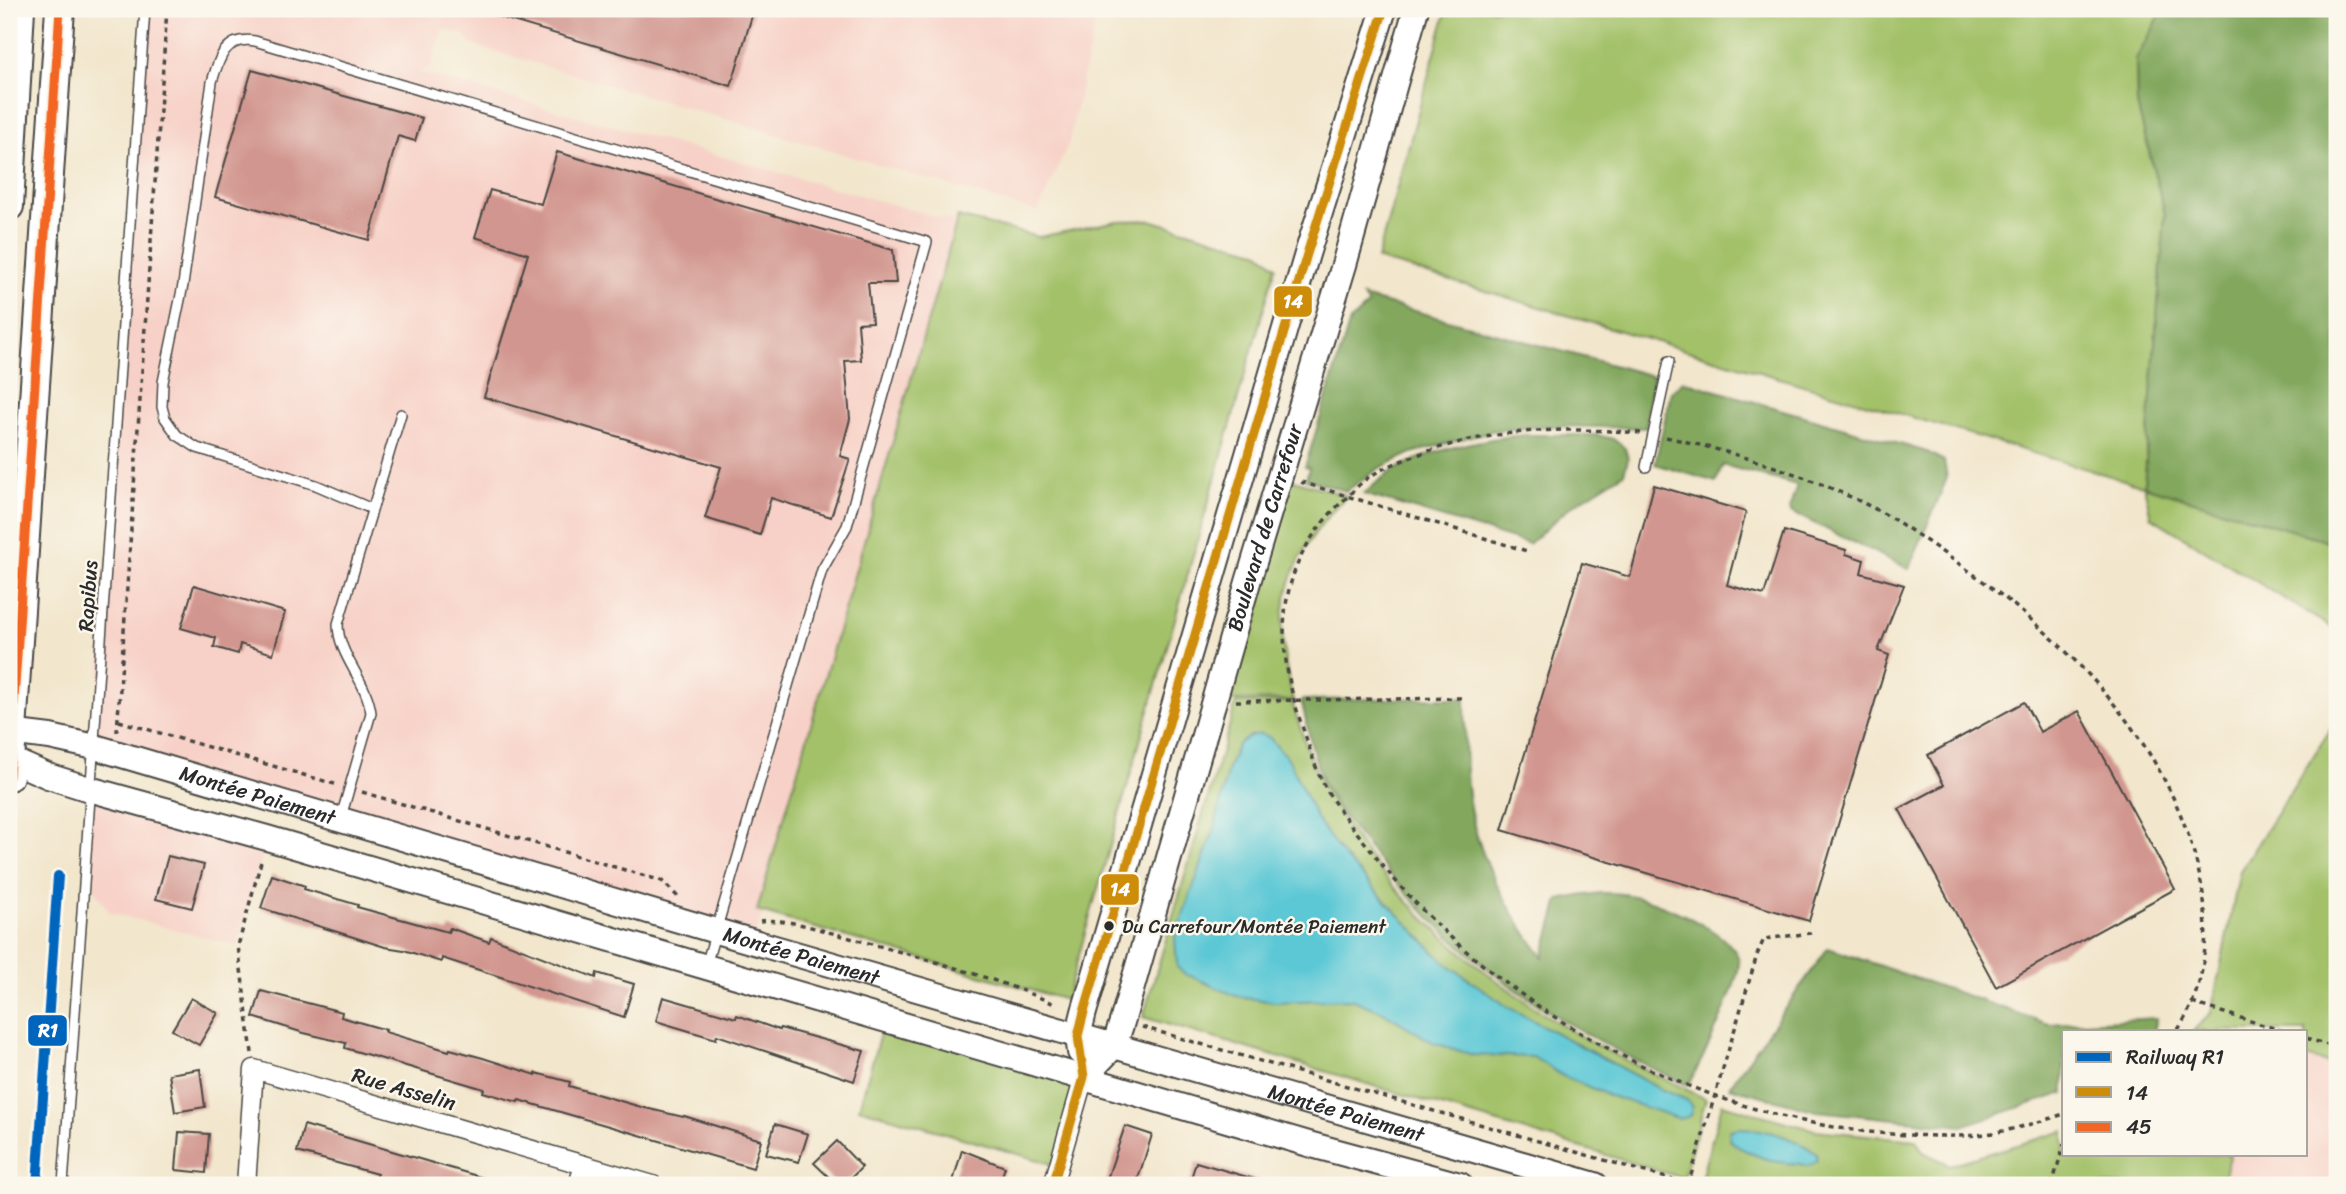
<svg xmlns="http://www.w3.org/2000/svg" width="2346" height="1194" font-family="Sriracha,sans-serif">
  <style>
    .built { fill: #f7d1c7 }
    .green { fill: #a3c169; stroke: #67764a; stroke-width: 2 }
    .forest { fill: #82a75d; stroke: #566944; stroke-width: 2 }
    .water { fill: #5cc8d5; stroke: #447a80; stroke-width: 2 }
    .building { fill: #d1968f }
    .lines { fill: none; stroke-linecap: round; stroke-linejoin: round }
    .lane-casing { stroke: #494743; stroke-width: 12 }
    .street-casing { stroke: #494743; stroke-width: 21 }
    .secondary-casing { stroke: #494743; stroke-width: 28 }
    .primary-casing { stroke: #494743; stroke-width: 32 }
    .path { stroke: #494743; stroke-width: 3.5; stroke-dasharray: 5 5; stroke-linecap: butt }
    .lane { stroke: #fff; stroke-width: 9 }
    .street { stroke: #fff; stroke-width: 18 }
    .secondary { stroke: #fff; stroke-width: 24 }
    .primary { stroke: #fff; stroke-width: 28 }
    .bus-1-casing { stroke: #fbf7ec; stroke-width: 14 }
    .bus-2-casing { stroke: #fbf7ec; stroke-width: 14 }
    .bus-1 { stroke: #ce8d09; stroke-width: 9 }
    .bus-2 { stroke: #f26522; stroke-width: 9 }
    .rail-1-casing { stroke: #fbf7ec; stroke-width: 16 }
    .rail-1 { stroke: #0065bd; stroke-width: 10 }
    .bus-dot { fill: #2b2b2b; stroke: #fbf7ec; stroke-width: 2.5 }
    .labels { text-anchor: middle; dominant-baseline: central; stroke-width: 5; stroke-linejoin: round; paint-order: stroke }
    .bus-label { font-size: 19px; fill: #2b2b2b; stroke: #fbf7ec; text-anchor: start }
    .street-label { font-size: 21px; fill: #2b2b2b; stroke: #fbf7ec }
    .line-badge { stroke: #fbf7ec; stroke-width: 2.5 }
    .badge-label { font-size: 19px; text-anchor: middle; font-weight: bold; fill: #fff }
  </style>
  <rect width="100%" height="100%" fill="#fbf7ec"/>
  <filter id="ink" filterUnits="userSpaceOnUse"><feTurbulence type="fractalNoise" baseFrequency=".0143" numOctaves="2"/><feDisplacementMap in="SourceGraphic" scale="14" xChannelSelector="R" yChannelSelector="G"/><feConvolveMatrix kernelMatrix="1 2 1 2 8 2 1 2 1" color-interpolation-filters="sRGB"/></filter>
  <filter id="wash" filterUnits="userSpaceOnUse"><feTurbulence type="fractalNoise" baseFrequency=".00686" numOctaves="4" result="noise"/><feDisplacementMap in="SourceGraphic" scale="28" xChannelSelector="R" yChannelSelector="G"/><feGaussianBlur stdDeviation="1.57" result="paint"/><feColorMatrix in="noise" values="0 0 0 0 0 0 0 0 0 0 0 0 0 0 0 0 0 1.4 0 .05"/><feComposite in="paint" operator="in"/></filter>
  <g filter="url(#wash)">
    <rect width="100%" height="100%" fill="#f2e6cc"/>
    <g class="built">
      <polygon points="145,9 1098,9 1069,142 1038,212 470,44 464,35 443,29 430,68 418,72 963,224 754,941 95,747"/>
      <polygon points="89,789 267,838 238,946 109,912 86,877"/>
      <polygon points="2306,1057 2337,1066 2337,1185 2221,1185 2230,1154 2306,1154"/>
    </g>
    <g class="green">
      <polygon points="1447,9 2164,9 2136,59 2137,104 2165,214 2144,486 2337,544 2337,631 2151,517 2144,486 1377,259"/>
      <polygon points="958,217 1039,237 1117,221 1150,220 1260,252 1276,266 1066,1000 757,911"/>
      <path d="M1280 476 1347 496C1313 528 1286 572 1283 619 1281 646 1287 674 1293 700L1214 701Z"/>
      <path d="M1292 702C1302 732 1310 764 1326 791 1385 899 1487 983 1592 1043 1629 1063 1668 1080 1706 1099L1683 1178 1143 1017 1236 703Z"/>
      <polygon points="2337,719 2337,1066 2306,1057 2306,1031 2193,1031 2211,1013 2240,871"/>
      <polygon points="884,1020 1084,1077 1059,1166 859,1108"/>
      <polygon points="1722,1104 1815,1130 1916,1140 1923,1152 1950,1165 2064,1131 2064,1154 2230,1154 2221,1185 1711,1185 1700,1182"/>
    </g>
    <g class="forest">
      <polygon points="2164,9 2337,9 2337,544 2144,486 2165,214 2137,104 2136,59"/>
      <polygon points="1363,297 1653,376 1646,428 1549,426 1491,431 1412,453 1381,467 1346,491 1306,479 1309,468 1305,467 1350,321 1368,305"/>
      <polygon points="1683,381 1927,452 1944,461 1947,478 1909,569 1791,512 1790,507 1797,485 1723,465 1716,482 1655,464 1671,392"/>
      <path d="M1526 435H1597L1613 439 1625 448 1628 459 1624 473 1570 507 1529 544 1364 494C1371 488 1378 481 1385 476 1421 451 1484 438 1526 435Z"/>
      <path d="M1465 698C1466 737 1463 779 1472 817 1483 868 1512 916 1543 957L1559 900C1574 897 1591 893 1607 893 1618 893 1633 895 1644 899 1666 905 1738 936 1739 962 1740 982 1700 1065 1688 1085 1561 1028 1449 957 1365 843 1351 825 1332 804 1323 782 1313 757 1308 727 1301 700Z"/>
      <polygon points="1828,948 2049,1024 2157,1018 2154,1031 2064,1031 2064,1093 1962,1126 1817,1111 1729,1087"/>
    </g>
    <g class="water">
      <polygon points="1260,734 1269,737 1289,760 1317,820 1344,857 1443,961 1508,1007 1658,1088 1687,1100 1692,1107 1690,1116 1680,1119 1608,1095 1563,1076 1533,1057 1473,1055 1434,1043 1383,1012 1351,999 1275,1002 1253,999 1236,996 1183,973 1177,967 1175,937 1215,827 1228,768 1238,744 1250,736"/>
      <path d="M1739 1128C1766 1129 1795 1137 1817 1154V1161L1809 1166C1800 1163 1795 1164 1786 1163 1769 1162 1742 1151 1729 1140L1730 1130Z"/>
    </g>
    <g id="blocks">
      <g class="building">
        <polygon points="487,9 754,9 731,86 486,13"/>
        <polygon points="252,70 422,118 415,141 398,136 369,240 215,197"/>
        <polygon points="557,152 893,250 896,283 868,283 872,322 858,323 861,360 845,361 850,419 840,456 850,459 831,517 771,498 760,535 705,518 721,467 484,397 528,254 475,237 490,190 541,204"/>
        <polygon points="1654,485 1746,512 1727,585 1764,595 1784,531 1846,550 1846,554 1864,560 1861,573 1904,585 1878,651 1889,655 1809,921 1502,830 1582,563 1630,577"/>
        <polygon points="194,585 285,612 273,654 240,644 238,654 214,647 216,638 181,628"/>
        <polygon points="2024,702 2040,732 2079,711 2175,889 1996,987 1899,809 1944,785 1928,755"/>
        <polygon points="168,856 204,865 192,908 156,899"/>
        <polygon points="272,875 305,886 304,889 358,905 357,907 448,932 450,928 489,942 491,937 596,978 597,973 634,984 624,1017 442,958 441,962 404,950 385,947 261,908"/>
        <polygon points="261,991 342,1012 341,1017 386,1030 385,1032 449,1051 450,1049 483,1058 536,1075 536,1073 570,1082 569,1086 641,1107 683,1117 684,1116 761,1140 753,1168 519,1100 518,1102 483,1092 484,1089 345,1048 346,1043 304,1033 253,1017"/>
        <polygon points="663,997 736,1018 737,1015 779,1030 780,1028 864,1051 854,1081 717,1035 716,1039 656,1021"/>
        <polygon points="191,998 218,1013 199,1045 172,1030"/>
        <polygon points="200,1069 205,1107 175,1112 169,1074"/>
        <polygon points="775,1124 808,1134 799,1162 766,1154"/>
        <polygon points="304,1125 494,1181 493,1185 408,1185 376,1177 377,1174 297,1152"/>
        <polygon points="1125,1126 1152,1135 1136,1185 1105,1185"/>
        <polygon points="179,1132 209,1134 206,1173 176,1170"/>
        <polygon points="837,1141 862,1167 844,1185 837,1185 814,1163"/>
        <polygon points="962,1150 1005,1167 999,1185 952,1185"/>
        <polygon points="1196,1162 1261,1181 1260,1185 1189,1185"/>
      </g>
    </g>
  </g>
  <g filter="url(#ink)">
    <use href="#blocks" fill-opacity="0" stroke="#494743" stroke-width="2"/>
    <g class="lines">
      <defs>
        <g id="lane">
          <polyline points="1646,467 1669,361"/>
          <path d="M372 509 316 485 197 448 177 435 165 418 162 407 163 382 183 285 212 82C219 58 225 36 255 41L927 242 847 526 822 570 706 965"/>
          <path d="M341 817 371 713C367 680 338 656 338 624L401 414"/>
          <polyline points="63,1185 145,9"/>
        </g>
        <g id="street">
          <polyline points="246,1185 254,1069 653,1185"/>
          <polyline points="578,1185 584,1165"/>
          <polyline points="1053,1185 1084,1077"/>
        </g>
        <g id="secondary">
          <path id="s1" d="M9 732 50 737 95 747 716 931 1595 1185"/>
          <polyline points="9,759 48,776 89,789 267,838 1312,1145 1460,1185"/>
          <polyline points="1080,1052 1078,1036 1084,1012 1307,254 1384,9"/>
          <path id="s2" d="M1084 1077 1114 1046 1122 1022 1248 582 1344 265 1416 9"/>
        </g>
        <g id="primary">
          <polyline points="9,206 20,9"/>
          <polyline points="9,776 60,9"/>
        </g>
      </defs>
      <use href="#lane" class="lane-casing"/>
      <use href="#street" class="street-casing"/>
      <use href="#secondary" class="secondary-casing"/>
      <use href="#primary" class="primary-casing"/>
      <g class="path">
        <path d="M1641 433C1564 427 1494 428 1420 454 1403 460 1387 466 1372 475 1362 481 1353 491 1344 500 1274 565 1273 642 1302 726 1309 745 1314 765 1323 783 1334 805 1351 825 1366 844 1487 1007 1706 1127 1910 1135 1932 1136 1955 1137 1977 1135 2007 1132 2036 1123 2064 1114"/>
        <path d="M1666 437C1741 454 1813 476 1881 512 1906 526 1929 543 1952 559 2065 637 2174 743 2201 883 2211 932 2206 989 2177 1031"/>
        <polyline points="1301,482 1530,552"/>
        <polyline points="1236,701 1465,698"/>
        <polyline points="119,721 338,785"/>
        <polyline points="117,732 167,9"/>
        <polyline points="362,792 662,881 678,897"/>
        <path d="M760 921C788 918 816 929 843 936 915 956 989 975 1057 1005"/>
        <polyline points="2192,1003 2283,1031"/>
        <polyline points="1142,1027 1691,1185"/>
        <polyline points="2306,1038 2337,1048"/>
        <polyline points="252,1053 238,946 262,858"/>
        <polyline points="1688,1185 1757,955 1764,939 1811,933"/>
        <polyline points="2052,1185 2064,1144"/>
      </g>
      <use href="#lane" class="lane"/>
      <use href="#street" class="street"/>
      <use href="#secondary" class="secondary"/>
      <use href="#primary" class="primary"/>
      <defs>
        <polyline id="bus-1" points="1053,1185 1084,1077 1078,1036 1084,1012 1307,254 1384,9"/>
        <polyline id="bus-2" points="9,776 60,9"/>
      </defs>
      <use href="#bus-1" class="bus-1-casing"/>
      <use href="#bus-2" class="bus-2-casing"/>
      <use href="#bus-1" class="bus-1"/>
      <use href="#bus-2" class="bus-2"/>
      <defs>
        <polyline id="rail-1" points="37,1185 58,876"/>
      </defs>
      <use href="#rail-1" class="rail-1-casing"/>
      <use href="#rail-1" class="rail-1"/>
    </g>
  </g>
  <circle class="bus-dot" cx="1109" cy="926" r="6"/>
  <g class="labels">
    <g class="bus-label">
      <text x="1122" y="926">Du Carrefour/Montée Paiement</text>
    </g>
    <g class="street-label">
      <text stroke="none"><textPath href="#s2" startOffset="583">Boulevard de Carrefour</textPath></text>
      <text transform="translate(88 596) rotate(-86)">Rapibus</text>
      <text stroke="none"><textPath href="#s1" startOffset="257">Montée Paiement</textPath></text>
      <text stroke="none"><textPath href="#s1" startOffset="824">Montée Paiement</textPath></text>
      <text transform="translate(404 1089) rotate(16)">Rue Asselin</text>
      <text stroke="none"><textPath href="#s1" startOffset="1391">Montée Paiement</textPath></text>
    </g>
  </g>
  <g class="line-badge">
    <rect x="1273" y="285" width="40" height="33" rx="7" fill="#ce8d09"/>
    <rect x="1100" y="873" width="40" height="33" rx="7" fill="#ce8d09"/>
    <rect x="27" y="1014" width="41" height="33" rx="7" fill="#0065bd"/>
  </g>
  <g class="badge-label">
    <text x="1293" y="308">14</text>
    <text x="1120" y="896">14</text>
    <text x="48" y="1037">R1</text>
  </g>
  <rect width="2346" height="1194" fill="none" stroke="#fbf7ec" stroke-width="35"/>
  <rect x="2062" y="1030" width="245" height="126" fill="#fbf7ec" stroke="#a8a59f" stroke-width="2"/>
  <rect x="2076" y="1052" width="35" height="10" fill="#0065bd" stroke="#a8a59f" stroke-width="2"/>
  <text x="2126" y="1064" font-size="21" fill="#2b2b2b">Railway R1</text>
  <rect x="2076" y="1087" width="35" height="10" fill="#ce8d09" stroke="#a8a59f" stroke-width="2"/>
  <text x="2126" y="1100" font-size="21" fill="#2b2b2b">14</text>
  <rect x="2076" y="1122" width="35" height="10" fill="#f26522" stroke="#a8a59f" stroke-width="2"/>
  <text x="2126" y="1134" font-size="21" fill="#2b2b2b">45</text>
</svg>
